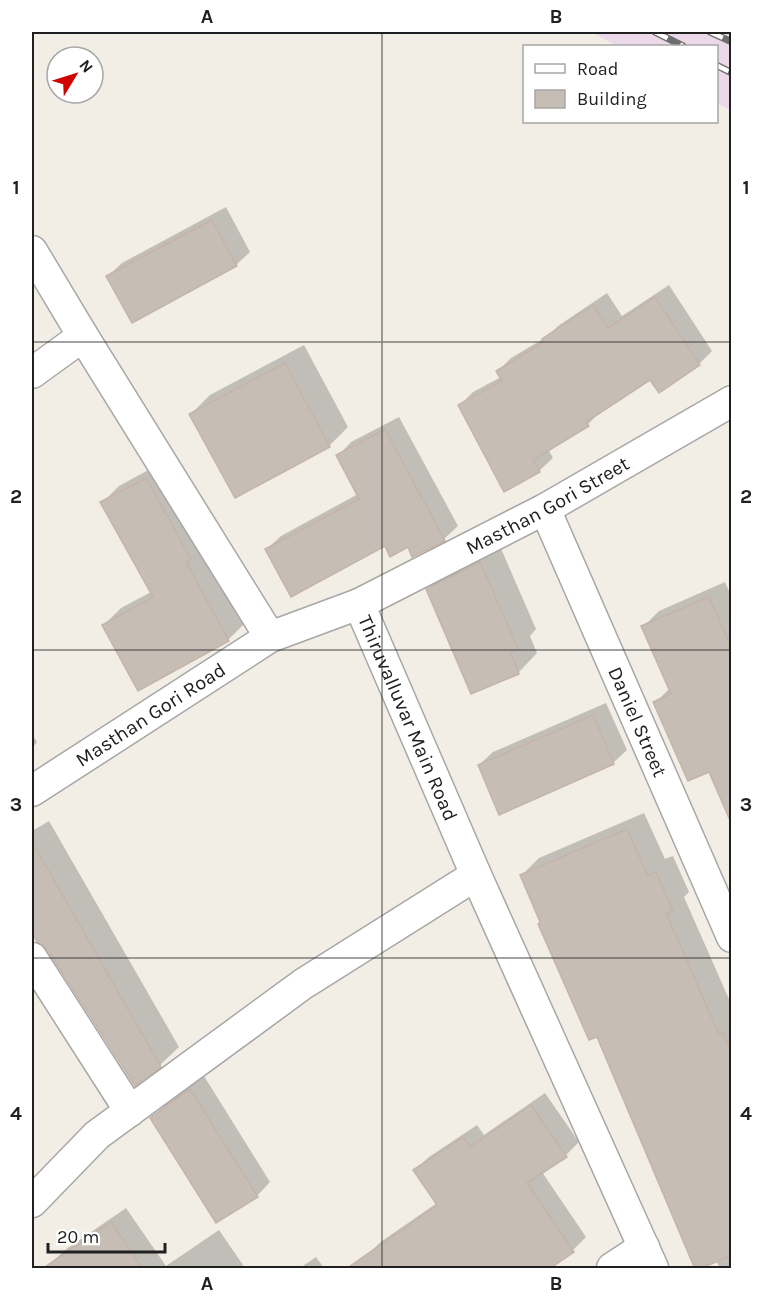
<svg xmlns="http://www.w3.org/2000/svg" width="763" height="1300" font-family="Karla,sans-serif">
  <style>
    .industrial { fill: #ebd8e8 }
    .shadow { fill: #0003 }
    .building { fill: #c6bdb5; stroke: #c5b4a7; stroke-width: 1.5 }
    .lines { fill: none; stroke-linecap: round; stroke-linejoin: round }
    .street-casing { stroke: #a7a7a7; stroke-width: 33 }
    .street { stroke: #fff; stroke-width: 30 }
    .rail-casing { stroke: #6e6e6e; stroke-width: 7 }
    .rail { stroke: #fff; stroke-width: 4.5; stroke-dasharray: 14; stroke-linecap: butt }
    .grid { fill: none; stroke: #202020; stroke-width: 1.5; stroke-opacity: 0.55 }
    .labels { text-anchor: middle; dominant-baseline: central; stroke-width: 4.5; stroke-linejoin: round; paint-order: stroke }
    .street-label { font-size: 20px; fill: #202020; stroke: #fff }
    .neatline { fill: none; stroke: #202020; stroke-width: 2 }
    .grid-label { font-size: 20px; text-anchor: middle; font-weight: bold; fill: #202020 }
  </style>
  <rect width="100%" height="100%" fill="#f2eee6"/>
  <polygon class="industrial" points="591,32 731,32 731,111 717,103 716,46 617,46"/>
  <g class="shadow">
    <polygon points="226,207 250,252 236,265 108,276 122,263"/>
    <polygon points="669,285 712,351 699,364 651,378 601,411 588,424 548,449 553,458 539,471 460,405 473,392 501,377 497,372 511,358 548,336 558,326 607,293 622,316"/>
    <polygon points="304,345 348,427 329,446 191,414 210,395"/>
    <polygon points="399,417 458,526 444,539 409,545 385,544 267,549 281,536 358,494 338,456 351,442"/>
    <polygon points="163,462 245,623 228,640 104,625 121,608 151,592 102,503 119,486"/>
    <polygon points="499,544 536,629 530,636 537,653 519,672 472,692 428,589 447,570"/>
    <polygon points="725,582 732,598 732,822 709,770 655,703 670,688 643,627 659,611"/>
    <polygon points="606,703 627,750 613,763 479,765 493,752"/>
    <polygon points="32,734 37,742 32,748"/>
    <polygon points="644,813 665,859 673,856 689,892 684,897 732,1006 732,1268 720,1268 597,1035 542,922 522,875 539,858"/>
    <polygon points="49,821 179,1047 160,1065 135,1084 48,948 38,941 32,929 32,831"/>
    <polygon points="204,1076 270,1182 257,1196 152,1118 165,1105"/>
    <polygon points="545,1093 579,1142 566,1155 542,1172 586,1237 573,1250 368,1254 382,1241 437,1203 415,1170 429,1157 477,1125 484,1135"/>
    <polygon points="126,1208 166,1266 219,1230 245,1268 53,1268 50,1264 65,1250"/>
    <polygon points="316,1257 324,1268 300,1268"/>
  </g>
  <g class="building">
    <polygon points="212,220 237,266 132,323 106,276"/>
    <polygon points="655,297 700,365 659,393 650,380 586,422 589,426 533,460 540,472 504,492 458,405 502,381 496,371 544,342 542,339 593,305 608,328"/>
    <polygon points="285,363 330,447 235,498 189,414"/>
    <polygon points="385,429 445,541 412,557 408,547 390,557 385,546 291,597 265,549 359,499 336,455"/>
    <polygon points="146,478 191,559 186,562 229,641 138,691 102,625 153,597 100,502"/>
    <polygon points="480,562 518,649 510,652 519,674 471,694 426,589"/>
    <polygon points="709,597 732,649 732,825 709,772 688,781 653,702 671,694 641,626"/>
    <polygon points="593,715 614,764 499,815 478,765"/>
    <polygon points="627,829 648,876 656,872 673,911 666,913 719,1034 723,1032 732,1053 732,1255 700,1269 695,1269 597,1037 589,1040 538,924 540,922 520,875"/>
    <polygon points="32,842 161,1067 135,1086 47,949 37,942 32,932"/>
    <polygon points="190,1089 258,1197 216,1223 150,1118"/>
    <polygon points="531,1105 567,1157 527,1183 574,1252 549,1269 346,1269 437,1205 413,1170 463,1137 470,1147"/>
    <polygon points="111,1222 143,1269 42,1269"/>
  </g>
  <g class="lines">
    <defs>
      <g id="street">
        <polyline points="32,251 83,336 270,637"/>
        <polyline points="32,373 83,336"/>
        <path id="s1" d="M545 509 732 937"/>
        <path id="s2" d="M359 604 476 875 653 1268"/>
        <path id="s3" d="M32 791 270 637 359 604 545 509 732 401"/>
        <polyline points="32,958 130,1111"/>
        <polyline points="32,1202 97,1135 303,984 476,875"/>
        <polyline points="612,1268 644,1247"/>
      </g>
    </defs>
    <use href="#street" class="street-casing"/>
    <use href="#street" class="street"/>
    <defs>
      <g id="rail">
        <polyline points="655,32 683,46"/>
        <polyline points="710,32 732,42"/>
        <polyline points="716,65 732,73"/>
      </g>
    </defs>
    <use href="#rail" class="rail-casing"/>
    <use href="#rail" class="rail"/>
  </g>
  <path class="grid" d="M382 32V1268M32 342H732M32 650H732M32 958H732"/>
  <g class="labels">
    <g class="street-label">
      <text stroke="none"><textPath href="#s3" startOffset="591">Masthan Gori Street</textPath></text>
      <text stroke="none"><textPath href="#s3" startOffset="141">Masthan Gori Road</textPath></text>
      <text stroke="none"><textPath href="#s2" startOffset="124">Thiruvalluvar Main Road</textPath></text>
      <text stroke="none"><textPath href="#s1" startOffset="232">Daniel Street</textPath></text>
    </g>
  </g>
  <rect width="763" height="1300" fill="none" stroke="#ffffff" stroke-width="66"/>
  <rect x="523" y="45" width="195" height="78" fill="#ffffff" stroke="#a6a6a6" stroke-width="1.5"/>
  <rect x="535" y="64" width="30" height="9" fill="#ffffff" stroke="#a6a6a6" stroke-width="1.5"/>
  <text x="577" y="75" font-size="18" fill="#202020">Road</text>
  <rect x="535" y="90" width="30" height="18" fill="#c6bdb5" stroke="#a6a6a6" stroke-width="1.5"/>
  <text x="577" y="105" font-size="18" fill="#202020">Building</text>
  <g transform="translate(75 75) rotate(52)"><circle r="28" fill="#ffffff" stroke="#a6a6a6" stroke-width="1.5"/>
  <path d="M0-4.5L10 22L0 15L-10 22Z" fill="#d10001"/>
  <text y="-9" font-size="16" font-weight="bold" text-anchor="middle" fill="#202020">N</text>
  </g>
  <path d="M48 1243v9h117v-9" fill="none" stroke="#202020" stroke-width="3"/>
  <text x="57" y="1243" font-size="18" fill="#202020" stroke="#ffffff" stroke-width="4.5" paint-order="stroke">20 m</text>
  <rect x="33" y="33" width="697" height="1234" class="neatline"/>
  <g class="grid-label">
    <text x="207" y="23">A</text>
    <text x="556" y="23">B</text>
    <text x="16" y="194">1</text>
    <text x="746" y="194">1</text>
    <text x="16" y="503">2</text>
    <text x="746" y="503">2</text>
    <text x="16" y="811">3</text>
    <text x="746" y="811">3</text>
    <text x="16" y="1120">4</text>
    <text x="746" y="1120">4</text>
    <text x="207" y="1290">A</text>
    <text x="556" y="1290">B</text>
  </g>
</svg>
